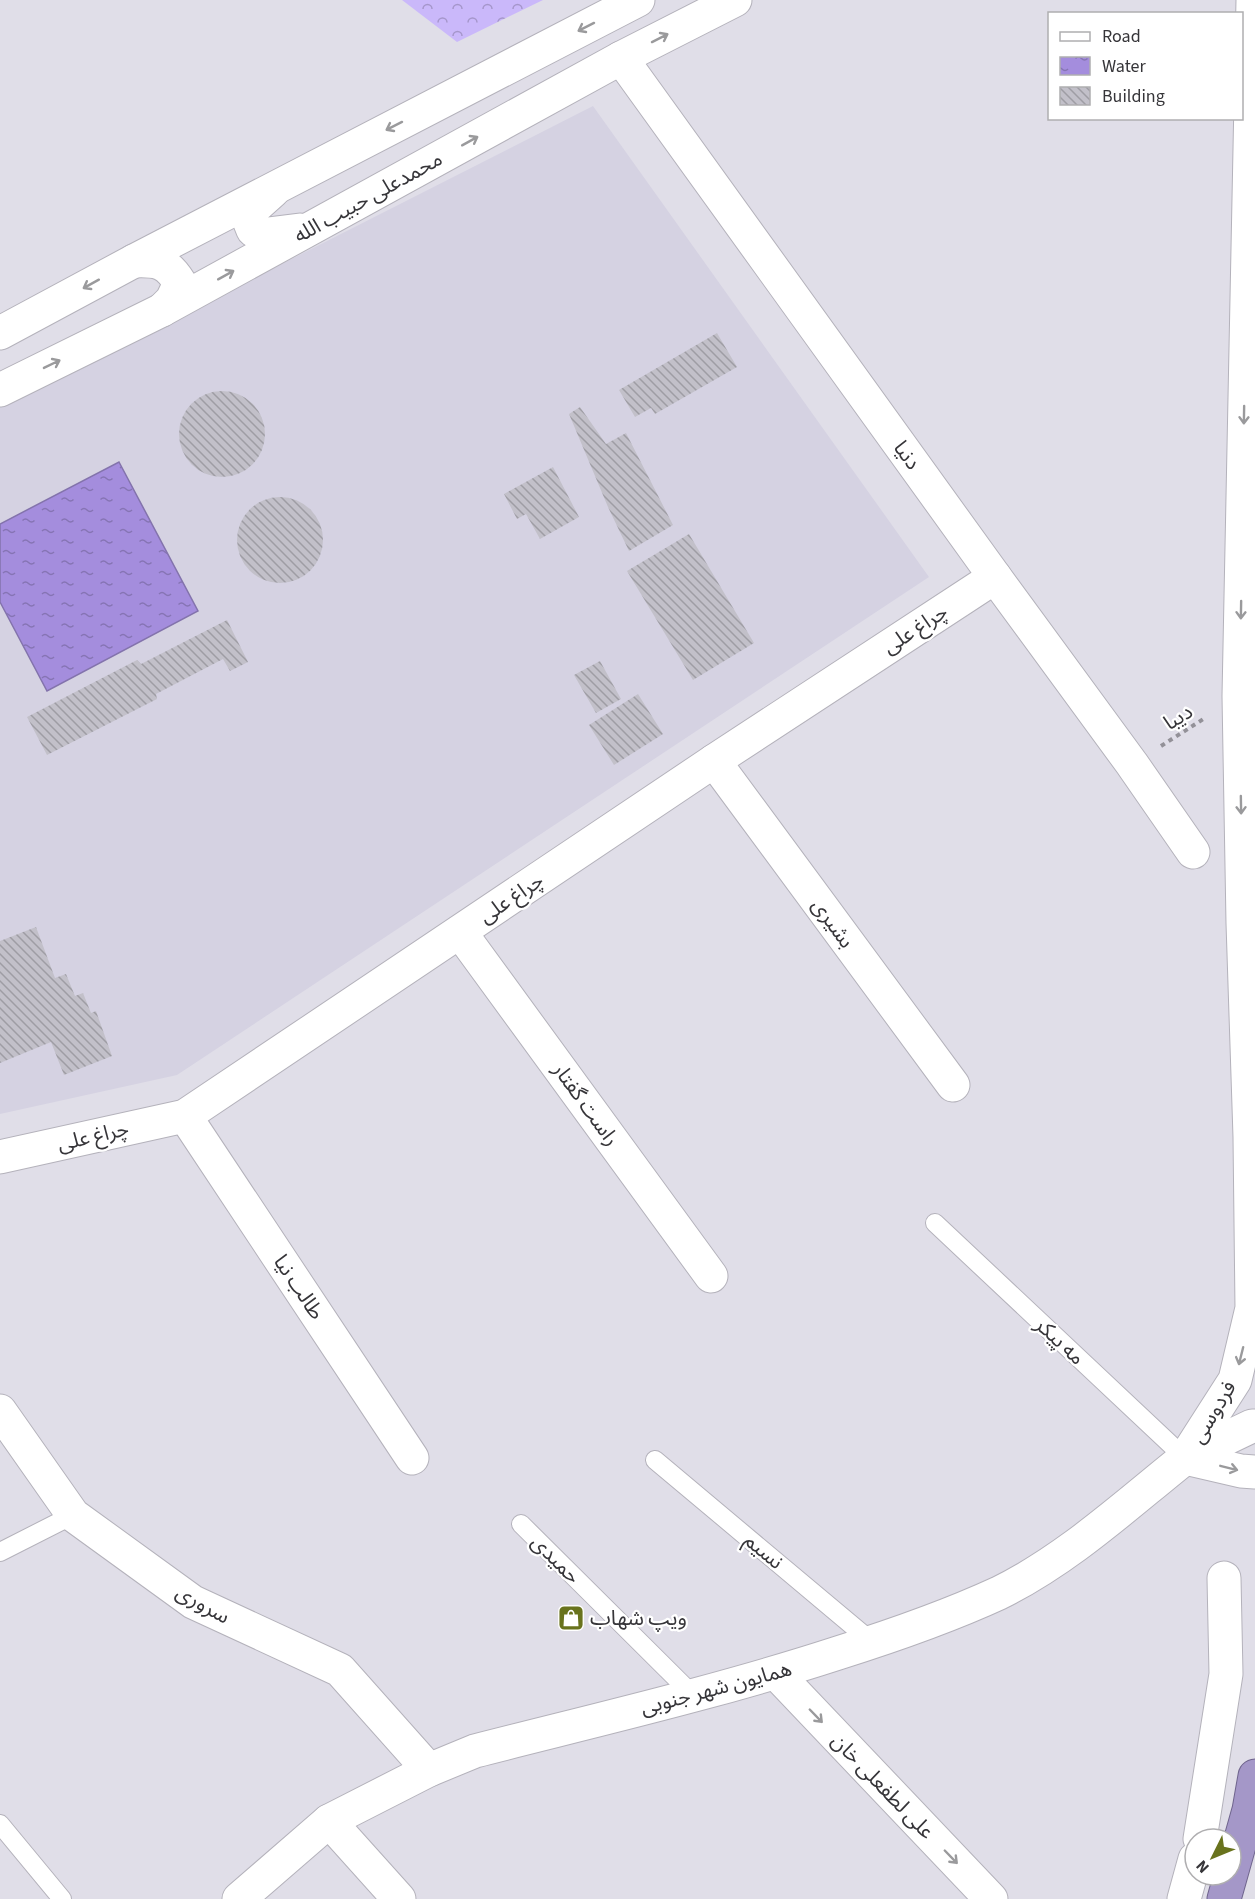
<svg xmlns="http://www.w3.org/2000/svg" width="1255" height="1899" font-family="'Source Sans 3','Noto Sans Arabic',sans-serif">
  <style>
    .built { fill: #d5d2e2 }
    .park { fill: url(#park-crowns) }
    .water { fill: url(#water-ripples); stroke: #8373ac; stroke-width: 1.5 }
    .building { fill: url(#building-back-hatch) }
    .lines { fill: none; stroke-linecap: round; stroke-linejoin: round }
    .service-casing { stroke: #b4b2bb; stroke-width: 20 }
    .minor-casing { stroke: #b4b2bb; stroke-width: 35 }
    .tertiary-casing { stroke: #b4b2bb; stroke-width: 35 }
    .secondary-casing { stroke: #b4b2bb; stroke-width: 35 }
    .trunk-casing { stroke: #6f648d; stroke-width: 35 }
    .path { stroke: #939198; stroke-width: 4; stroke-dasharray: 4.5 4.5; stroke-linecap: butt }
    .service { stroke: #fff; stroke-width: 18 }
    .minor { stroke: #fff; stroke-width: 33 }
    .tertiary { stroke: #fff; stroke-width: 33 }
    .secondary { stroke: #fff; stroke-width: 33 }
    .trunk { stroke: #a497c8; stroke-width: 33 }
    .oneway { stroke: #9a9a9c }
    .labels { text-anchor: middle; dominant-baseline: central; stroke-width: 4.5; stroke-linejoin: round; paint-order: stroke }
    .street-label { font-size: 21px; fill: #363539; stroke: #fff }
    .poi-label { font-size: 21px; fill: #363539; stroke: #fff; text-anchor: start }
  </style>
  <defs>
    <pattern id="park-crowns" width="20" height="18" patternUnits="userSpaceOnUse" patternTransform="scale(1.5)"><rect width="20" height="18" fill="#cab8fa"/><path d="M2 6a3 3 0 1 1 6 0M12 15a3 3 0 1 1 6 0" fill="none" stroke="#a596cb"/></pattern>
    <pattern id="water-ripples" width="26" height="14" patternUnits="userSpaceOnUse" patternTransform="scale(1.5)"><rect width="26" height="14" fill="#a48ddd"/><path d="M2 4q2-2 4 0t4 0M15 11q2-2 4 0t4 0" fill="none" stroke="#8674b4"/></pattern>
    <pattern id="building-back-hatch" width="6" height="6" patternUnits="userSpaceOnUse" patternTransform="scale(1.5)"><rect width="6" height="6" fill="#c2c0c9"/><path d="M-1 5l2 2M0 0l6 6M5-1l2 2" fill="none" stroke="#9e9da4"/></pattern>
  </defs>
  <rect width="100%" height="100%" fill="#e0dee8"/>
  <polygon class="built" points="593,106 929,577 177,1075 0,1114 0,407"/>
  <polygon class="park" points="402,0 543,0 457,42"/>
  <polygon class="water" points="119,462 198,611 47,691 0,602 0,524"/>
  <g class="building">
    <polygon points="717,333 737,367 655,414 651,408 635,417 619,390"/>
    <circle cx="222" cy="434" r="43"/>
    <polygon points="580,407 606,444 626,433 673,525 629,551 608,507 569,414"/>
    <polygon points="553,467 579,517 540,539 526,514 517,519 504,494"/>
    <circle cx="280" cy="540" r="43"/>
    <polygon points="689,534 754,643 693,680 627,571"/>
    <polygon points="227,620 248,662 230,671 223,659 156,694 157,699 47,755 27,717 137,660 141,664"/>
    <polygon points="600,661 621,699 596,713 574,675"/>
    <polygon points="638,694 663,734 614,765 589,725"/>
    <polygon points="36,927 55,978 66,974 75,996 83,993 91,1013 96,1011 112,1056 64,1075 51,1042 0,1063 0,941"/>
  </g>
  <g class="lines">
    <defs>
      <g id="service">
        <polyline points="935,1223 1185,1458"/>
        <polyline points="655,1460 872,1642"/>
        <polyline points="521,1524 693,1695"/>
        <polyline points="0,1552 73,1515"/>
        <polyline points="0,1824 62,1899"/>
      </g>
      <g id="minor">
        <polyline points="621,58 995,577 1132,764 1193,852"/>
        <polyline points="714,761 953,1085"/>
        <polyline points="460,932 711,1276"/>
        <polyline points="185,1116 412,1458"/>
        <polyline points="0,1157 185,1116 714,761 995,577"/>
        <polyline points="0,1411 73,1515 193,1602 340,1670 429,1770"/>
        <polyline points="1185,1458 1235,1380 1252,1308 1250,1137 1243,923 1239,696 1253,0"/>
        <polyline points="776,1673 991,1899"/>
        <polyline points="329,1821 399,1899"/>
        <polyline points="1200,1839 1226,1674 1224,1578"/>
        <polyline points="1184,1899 1195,1859"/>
      </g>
      <g id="tertiary">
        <polyline points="1255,1426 1252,1426 1185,1458 1241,1471 1255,1472"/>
        <path d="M239 1899 329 1821 429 1770 475 1751C596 1720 718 1692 838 1653 892 1636 947 1617 999 1593 1068 1559 1126 1505 1185 1458"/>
      </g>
      <g id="secondary">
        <polyline points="273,191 254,208 249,220 253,230 260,235 300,230"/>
        <path d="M134 261C158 260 167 262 180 283L172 300 162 310"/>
        <polyline points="0,333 134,261 638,0"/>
        <polyline points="0,390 162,310 621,58 735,0"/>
      </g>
      <polyline id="trunk" points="1224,1899 1249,1810 1255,1776"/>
    </defs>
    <use href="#service" class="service-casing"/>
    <use href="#minor" class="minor-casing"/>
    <use href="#tertiary" class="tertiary-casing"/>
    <use href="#secondary" class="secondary-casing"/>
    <use href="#trunk" class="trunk-casing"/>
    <polyline class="path" points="1161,746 1205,718"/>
    <use href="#service" class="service"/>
    <use href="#minor" class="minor"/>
    <use href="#tertiary" class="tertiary"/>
    <use href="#secondary" class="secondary"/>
    <use href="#trunk" class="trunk"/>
  </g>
  <defs><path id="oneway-shaft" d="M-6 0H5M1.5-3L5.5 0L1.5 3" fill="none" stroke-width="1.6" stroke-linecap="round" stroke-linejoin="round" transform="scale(1.5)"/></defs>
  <g class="oneway">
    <use href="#oneway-shaft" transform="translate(586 27) rotate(153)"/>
    <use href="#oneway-shaft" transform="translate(660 38) rotate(-27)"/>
    <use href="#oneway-shaft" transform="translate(394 126) rotate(153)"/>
    <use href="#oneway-shaft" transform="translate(470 141) rotate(-29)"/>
    <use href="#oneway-shaft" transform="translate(226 275) rotate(-29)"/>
    <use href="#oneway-shaft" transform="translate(91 284) rotate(151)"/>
    <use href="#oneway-shaft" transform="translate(52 364) rotate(-26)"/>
    <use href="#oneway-shaft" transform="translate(1244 415) rotate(91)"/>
    <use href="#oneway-shaft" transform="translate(1241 610) rotate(91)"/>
    <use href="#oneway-shaft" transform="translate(1241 805) rotate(89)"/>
    <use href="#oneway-shaft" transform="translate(1241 1356) rotate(104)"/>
    <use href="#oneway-shaft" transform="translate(1229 1468) rotate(14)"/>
    <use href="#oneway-shaft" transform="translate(816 1716) rotate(46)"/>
    <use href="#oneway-shaft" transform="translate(951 1857) rotate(46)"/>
  </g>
  <defs>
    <symbol id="shop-square" viewBox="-11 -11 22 22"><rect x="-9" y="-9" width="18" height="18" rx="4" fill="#69731d" stroke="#fff"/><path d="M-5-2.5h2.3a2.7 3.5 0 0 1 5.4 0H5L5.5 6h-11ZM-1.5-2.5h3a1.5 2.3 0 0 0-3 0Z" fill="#fff"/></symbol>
  </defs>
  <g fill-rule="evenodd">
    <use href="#shop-square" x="556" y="1603" width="30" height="30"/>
  </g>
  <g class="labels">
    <g class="street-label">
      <text transform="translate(368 197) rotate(-29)">محمدعلی حبیب الله</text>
      <text transform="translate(907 455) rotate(54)">دنیا</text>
      <text transform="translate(915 629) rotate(-33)">چراغ‌ علی</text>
      <text transform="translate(1178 717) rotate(-32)">دیبا</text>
      <text transform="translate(511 898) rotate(-34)">چراغ‌ علی</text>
      <text transform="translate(833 923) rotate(54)">بشیری</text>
      <text transform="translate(586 1104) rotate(54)">راست گفتار</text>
      <text transform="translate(93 1136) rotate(-13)">چراغ‌ علی</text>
      <text transform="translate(299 1287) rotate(56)">طالب‌ نیا</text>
      <text transform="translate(1060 1341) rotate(43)">مه‌ پیکر</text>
      <text transform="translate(1213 1412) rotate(-59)">فردوسی</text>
      <text transform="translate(764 1551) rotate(40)">نسیم</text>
      <text transform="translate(556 1559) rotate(45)">حمیدی</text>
      <text transform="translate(203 1604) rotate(29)">سروری</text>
      <text transform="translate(716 1688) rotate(-15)">همایون‌ شهر جنوبی</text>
      <text transform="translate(883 1786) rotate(46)">علی لطفعلی خان</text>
    </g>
    <g class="poi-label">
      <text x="590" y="1618">ویپ شهاب</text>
    </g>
  </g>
  <rect x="1048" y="12" width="195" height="108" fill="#ffffff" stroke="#afaeb0" stroke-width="1.5"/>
  <rect x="1060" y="32" width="30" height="9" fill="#ffffff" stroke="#afaeb0" stroke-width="1.5"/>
  <text x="1102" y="42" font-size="18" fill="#363539">Road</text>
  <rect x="1060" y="57" width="30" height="18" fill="url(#water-ripples)" stroke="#afaeb0" stroke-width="1.5"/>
  <text x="1102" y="72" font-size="18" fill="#363539">Water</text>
  <rect x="1060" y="87" width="30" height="18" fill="url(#building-back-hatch)" stroke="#afaeb0" stroke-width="1.5"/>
  <text x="1102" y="102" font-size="18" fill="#363539">Building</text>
  <g transform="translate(1213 1857) rotate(227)"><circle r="28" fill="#ffffff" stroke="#afaeb0" stroke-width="1.5"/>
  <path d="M0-4.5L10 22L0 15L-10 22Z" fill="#69731d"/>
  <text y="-9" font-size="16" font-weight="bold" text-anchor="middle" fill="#363539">N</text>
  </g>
</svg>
